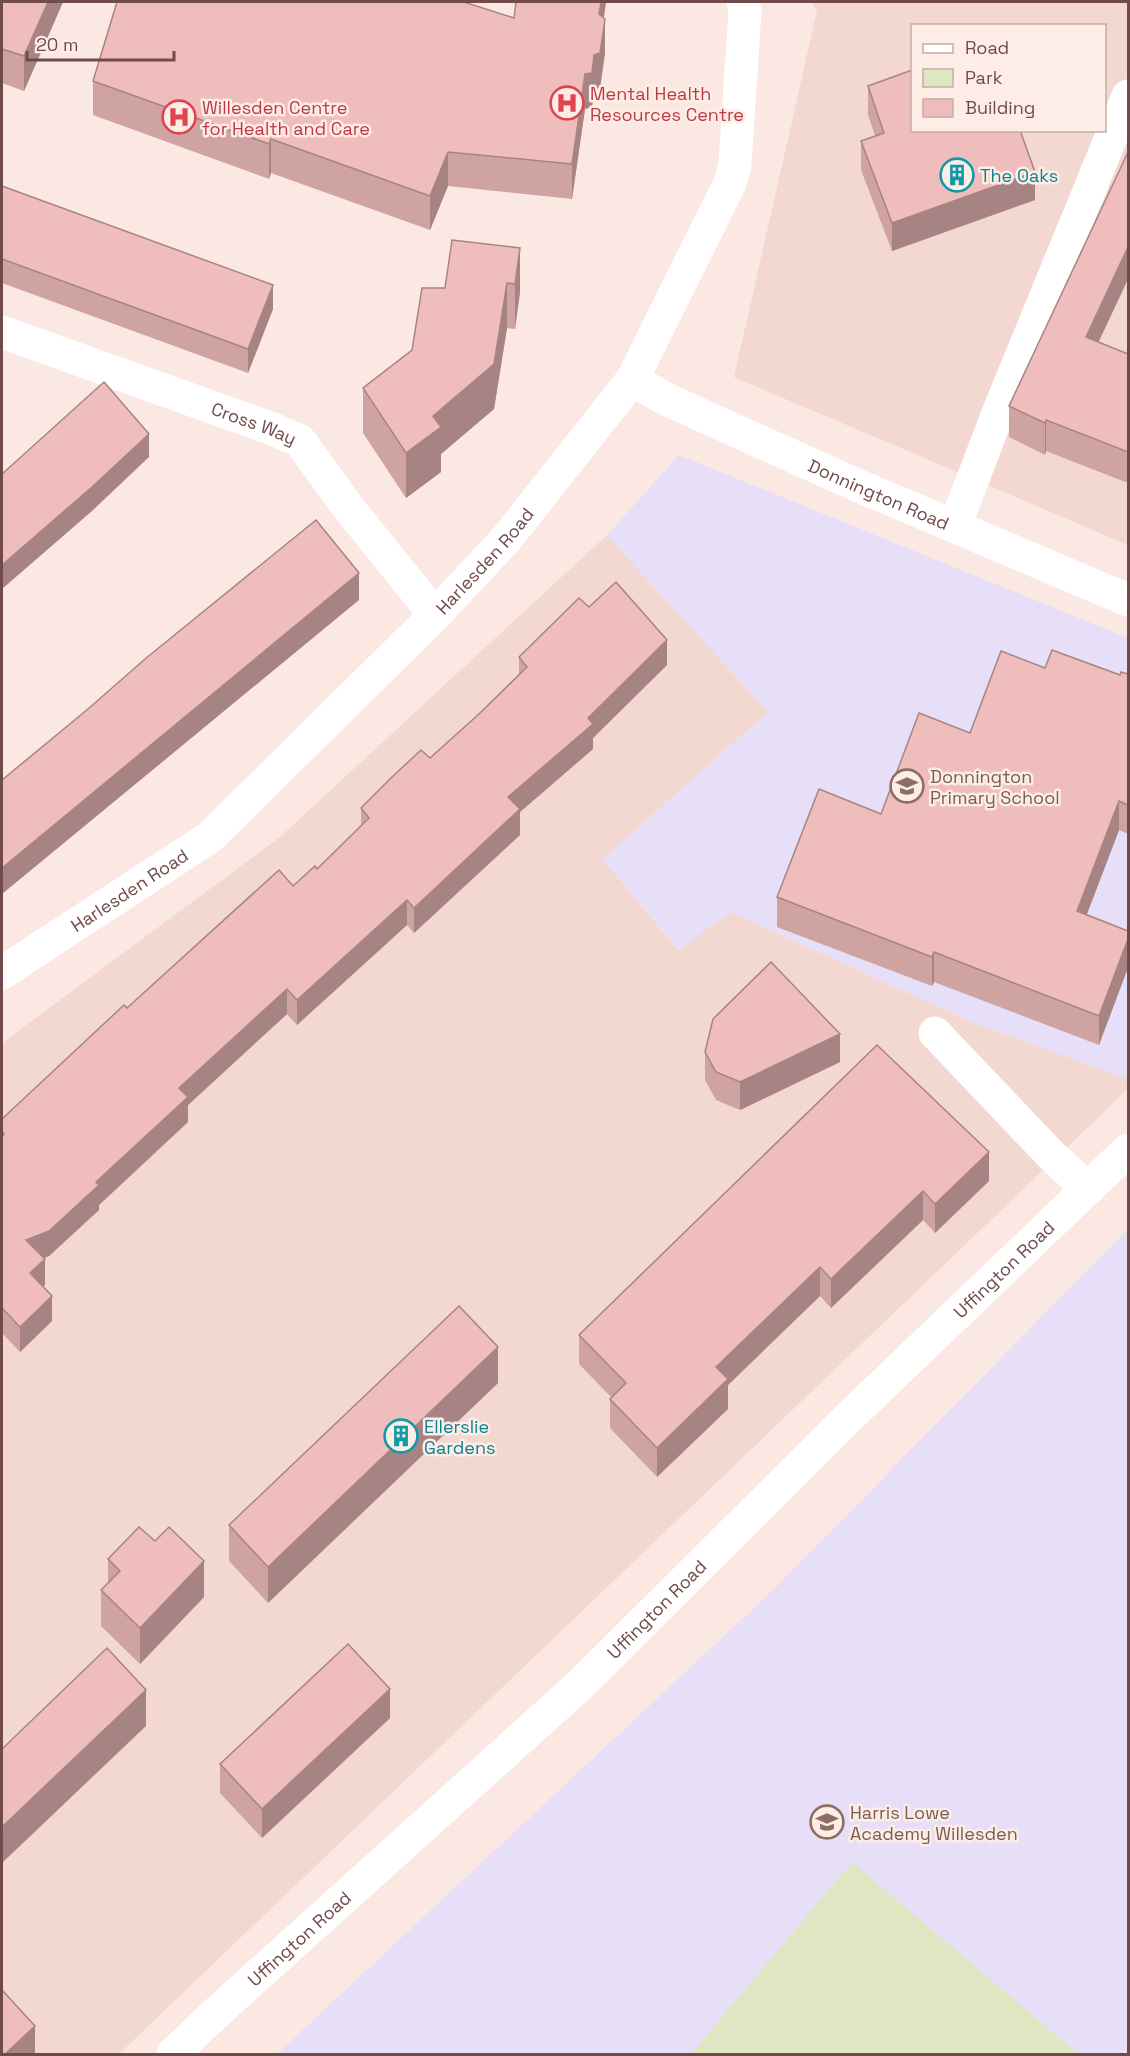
<svg xmlns="http://www.w3.org/2000/svg" width="1130" height="2056" font-family="'Space Grotesk',sans-serif">
  <style>
    .residential { fill: #f2d8d0; fill-rule: evenodd }
    .education { fill: #e6dff7 }
    .park { fill: #dee7c1 }
    .lines { fill: none; stroke-linecap: round; stroke-linejoin: round }
    .minor { stroke: #fff; stroke-width: 33 }
    .wall { fill: #cea3a1 }
    .shaded-wall { fill: #a78483 }
    .building { fill: #efbdbb; stroke: #a78483; stroke-width: 1.5 }
    .labels { text-anchor: middle; dominant-baseline: central; stroke-width: 5; stroke-linejoin: round; paint-order: stroke }
    .health-label { font-size: 18px; fill: #be3a42; stroke: #feede7; text-anchor: start }
    .culture-label { font-size: 18px; fill: #0d838f; stroke: #feede7; text-anchor: start }
    .street-label { font-size: 18px; fill: #714a4a; stroke: #feede7 }
    .education-label { font-size: 18px; fill: #785e54; stroke: #feede7; text-anchor: start }
  </style>
  <rect width="100%" height="100%" fill="#fbe8e2"/>
  <g class="residential">
    <path d="M812 2H1128V545L734 377 817 11ZM912 26H1104V130H912Z"/>
    <polygon points="607,535 768,712 603,859 678,950 731,912 974,1023 1128,1079 1128,1089 119,2054 2,2054 2,1043 280,837"/>
  </g>
  <g class="education">
    <polygon points="679,455 1128,638 1128,1079 974,1023 731,912 679,950 603,859 768,712 607,535"/>
    <polygon points="1128,1229 1128,2054 277,2054 773,1590"/>
  </g>
  <polygon class="park" points="852,1862 1078,2054 691,2054"/>
  <g class="lines">
    <g class="minor">
      <path id="s1" d="M2 332 273 429 300 441 347 506 435 615"/>
      <path id="s2" d="M632 380 668 400 852 483 1128 600"/>
      <polyline points="955,526 998,413 1128,96"/>
      <path id="s3" d="M2 973 210 837 435 615 507 538 632 380 730 183 735 164 745 11 743 2"/>
      <polyline points="935,1033 1052,1156 1088,1189"/>
      <path id="s4" d="M173 2054 215 2014 581 1684 846 1420 1128 1150"/>
    </g>
  </g>
  <g class="wall">
    <polygon points="2,2 63,2 24,91 2,83"/>
    <polygon points="516,2 606,2 604,18 605,53 600,88 594,89 592,107 585,109 572,199 448,186 430,230 271,173 269,179 93,115 93,81 514,18"/>
    <polygon points="868,86 1035,200 892,251 861,170 861,141 875,136 868,115"/>
    <polygon points="2,186 273,309 248,373 2,283"/>
    <polygon points="520,248 520,292 515,329 507,328 494,409 441,454 441,472 406,498 363,433 363,388 412,350 445,288"/>
    <polygon points="1128,279 1098,342 1128,354 1128,483 1046,451 1045,455 1009,437 1009,406"/>
    <polygon points="589,607 667,665 593,738 593,749 520,812 520,835 414,933 407,925 297,1025 287,1014 188,1105 188,1122 99,1205 99,1210 49,1256 44,1258 45,1285 43,1287 52,1321 20,1352 2,1333 2,1119 127,1008 317,869 361,826 361,808 430,758 480,713 519,674 519,657"/>
    <polygon points="1045,668 1120,675 1128,674 1128,834 1119,830 1087,914 1128,931 1099,1045 934,982 932,986 777,927 777,897 881,814 970,733"/>
    <polygon points="877,1045 989,1181 935,1233 923,1220 831,1308 820,1296 728,1385 728,1409 657,1477 610,1428 610,1399 611,1397 579,1364 579,1335"/>
    <polygon points="705,1052 840,1062 740,1110 716,1100 705,1080"/>
    <polygon points="498,1383 268,1603 229,1561 229,1525"/>
    <polygon points="108,1559 204,1597 140,1664 101,1626 101,1590 108,1583"/>
    <polygon points="390,1718 262,1838 220,1793 220,1764"/>
  </g>
  <g class="shaded-wall">
    <polygon points="48,2 63,2 24,91 24,56"/>
    <polygon points="601,2 606,2 599,48 599,14"/>
    <polygon points="605,19 605,53 600,88 594,89 592,107 585,109 572,199 572,164 585,74 594,55"/>
    <polygon points="271,139 271,173 269,179 269,144"/>
    <polygon points="448,152 448,186 430,230 430,196"/>
    <polygon points="1035,172 1035,200 892,251 892,223"/>
    <polygon points="1128,247 1128,279 1086,369 1086,337"/>
    <polygon points="520,248 520,292 515,329 515,284"/>
    <polygon points="507,283 507,328 494,409 441,454 441,472 406,498 406,453 433,416"/>
    <polygon points="273,285 273,309 248,373 248,349"/>
    <polygon points="1046,420 1046,451 1045,455 1045,423"/>
    <polygon points="149,434 149,457 92,511 2,589 2,565"/>
    <polygon points="359,573 359,600 2,894 2,868"/>
    <polygon points="667,640 667,665 593,738 593,749 520,812 520,835 414,933 414,908 508,797"/>
    <polygon points="1119,801 1119,830 1077,940 1077,911"/>
    <polygon points="407,900 407,925 297,1025 297,1000"/>
    <polygon points="1128,939 1128,968 1099,1045 1099,1016"/>
    <polygon points="934,952 934,982 932,986 932,957"/>
    <polygon points="287,989 287,1014 188,1105 188,1122 99,1205 99,1210 49,1256 26,1265 26,1240 96,1182 179,1088"/>
    <polygon points="840,1034 840,1062 740,1110 740,1082"/>
    <polygon points="989,1152 989,1181 935,1233 935,1204"/>
    <polygon points="923,1191 923,1220 831,1308 831,1279"/>
    <polygon points="45,1259 45,1285 30,1299 30,1273"/>
    <polygon points="820,1267 820,1296 728,1385 728,1409 657,1477 657,1448 716,1367"/>
    <polygon points="52,1296 52,1321 20,1352 20,1327"/>
    <polygon points="498,1347 498,1383 268,1603 268,1567"/>
    <polygon points="204,1561 204,1597 140,1664 140,1628"/>
    <polygon points="390,1689 390,1718 262,1838 262,1809"/>
    <polygon points="146,1690 146,1726 2,1863 2,1827"/>
    <polygon points="35,2026 35,2055 4,2055"/>
  </g>
  <g class="building">
    <polygon points="2,2 48,2 24,56 2,49"/>
    <polygon points="117,2 464,2 514,18 516,2 601,2 599,14 605,19 600,53 594,55 592,73 585,74 572,164 448,152 430,196 271,139 269,144 93,81"/>
    <polygon points="912,70 912,130 1020,130 1035,172 892,223 861,141 884,133 868,86"/>
    <polygon points="1128,152 1128,247 1086,337 1128,354 1128,452 1046,420 1045,423 1009,406"/>
    <polygon points="2,186 273,285 248,349 2,259"/>
    <polygon points="452,240 520,248 515,284 507,283 494,364 433,416 441,427 406,453 363,388 412,350 422,288 445,288"/>
    <polygon points="104,382 149,434 92,487 2,565 2,474"/>
    <polygon points="316,520 359,573 2,868 2,780 88,709 145,659"/>
    <polygon points="616,582 667,640 588,718 593,724 508,797 520,809 414,908 407,900 297,1000 287,989 179,1088 188,1097 96,1182 99,1185 49,1231 26,1240 45,1259 30,1273 52,1296 20,1327 2,1308 2,1137 4,1134 2,1131 2,1119 124,1005 127,1008 279,870 293,886 315,866 317,869 369,818 361,808 392,777 421,750 430,758 480,713 527,667 519,657 579,598 589,607"/>
    <polygon points="1052,650 1120,675 1121,672 1128,674 1128,805 1119,801 1077,911 1128,931 1128,939 1099,1016 934,952 932,957 777,897 819,789 881,814 919,713 970,733 1001,651 1045,668"/>
    <polygon points="771,962 840,1034 740,1082 716,1072 705,1052 713,1019"/>
    <polygon points="877,1045 989,1152 935,1204 923,1191 831,1279 820,1267 716,1367 728,1379 657,1448 610,1399 626,1383 579,1335"/>
    <polygon points="459,1306 498,1347 268,1567 229,1525"/>
    <polygon points="139,1527 155,1541 169,1527 204,1561 140,1628 101,1590 120,1571 108,1559"/>
    <polygon points="348,1644 390,1689 262,1809 220,1764"/>
    <polygon points="107,1648 146,1690 2,1827 2,1749"/>
    <polygon points="2,1990 35,2026 4,2055 2,2055"/>
  </g>
  <defs>
    <symbol id="hospital-ring" viewBox="-11 -11 22 22"><circle r="9.5" fill="#feede7" stroke="#e0444e" stroke-width="1.5"/><path d="M-5-5h3v3.5h4V-5h3V5h-3V1.5h-4V5h-3Z" fill="#e0444e"/></symbol>
    <symbol id="building-ring" viewBox="-11 -11 22 22"><circle r="9.5" fill="#feede7" stroke="#0f9aa8" stroke-width="1.5"/><path d="M-4-6H4V6H1V3H-1V6H-4ZM-2.5-4.3h1.7v1.8h-1.7ZM.8-4.3h1.7v1.8H.8ZM-2.5-1h1.7V.8h-1.7ZM.8-1h1.7V.8H.8Z" fill="#0f9aa8"/></symbol>
    <symbol id="school-ring" viewBox="-11 -11 22 22"><circle r="9.5" fill="#feede7" stroke="#8d6e63" stroke-width="1.5"/><path d="M0-5L7-2L0 1L-7-2ZM-4 1L0 2.5L4 1V4Q0 6-4 4Z" fill="#8d6e63"/></symbol>
  </defs>
  <g fill-rule="evenodd">
    <use href="#hospital-ring" x="548" y="84" width="38" height="38"/>
    <use href="#hospital-ring" x="160" y="98" width="38" height="38"/>
    <use href="#building-ring" x="938" y="156" width="38" height="38"/>
    <use href="#school-ring" x="888" y="767" width="38" height="38"/>
    <use href="#building-ring" x="382" y="1417" width="38" height="38"/>
    <use href="#school-ring" x="808" y="1803" width="38" height="38"/>
  </g>
  <g class="labels">
    <g class="health-label">
      <text x="590" y="93">Mental Health<tspan x="590" dy="21">Resources Centre</tspan></text>
      <text x="202" y="107">Willesden Centre<tspan x="202" dy="21">for Health and Care</tspan></text>
    </g>
    <g class="culture-label">
      <text x="980" y="175">The Oaks</text>
      <text x="424" y="1426">Ellerslie<tspan x="424" dy="21">Gardens</tspan></text>
    </g>
    <g class="street-label">
      <text stroke="none"><textPath href="#s1" startOffset="268">Cross Way</textPath></text>
      <text stroke="none"><textPath href="#s2" startOffset="272">Donnington Road</textPath></text>
      <text stroke="none"><textPath href="#s3" startOffset="638">Harlesden Road</textPath></text>
      <text stroke="none"><textPath href="#s3" startOffset="152">Harlesden Road</textPath></text>
      <text stroke="none"><textPath href="#s4" startOffset="1143">Uffington Road</textPath></text>
      <text stroke="none"><textPath href="#s4" startOffset="657">Uffington Road</textPath></text>
      <text stroke="none"><textPath href="#s4" startOffset="171">Uffington Road</textPath></text>
    </g>
    <g class="education-label">
      <text x="930" y="776">Donnington<tspan x="930" dy="21">Primary School</tspan></text>
      <text x="850" y="1812">Harris Lowe<tspan x="850" dy="21">Academy Willesden</tspan></text>
    </g>
  </g>
  <rect width="1130" height="2056" fill="none" stroke="#714a4a" stroke-width="6"/>
  <rect x="911" y="24" width="195" height="108" fill="#feede7" stroke="#c6aca8" stroke-width="1.5"/>
  <rect x="923" y="44" width="30" height="9" fill="#ffffff" stroke="#c6aca8" stroke-width="1.5"/>
  <text x="965" y="54" font-size="18" fill="#714a4a">Road</text>
  <rect x="923" y="69" width="30" height="18" fill="#dee7c1" stroke="#c6aca8" stroke-width="1.5"/>
  <text x="965" y="84" font-size="18" fill="#714a4a">Park</text>
  <rect x="923" y="99" width="30" height="18" fill="#efbdbb" stroke="#c6aca8" stroke-width="1.5"/>
  <text x="965" y="114" font-size="18" fill="#714a4a">Building</text>
  <path d="M27 51v9h147v-9" fill="none" stroke="#714a4a" stroke-width="3"/>
  <text x="36" y="51" font-size="18" fill="#714a4a" stroke="#feede7" stroke-width="4.5" paint-order="stroke">20 m</text>
</svg>
